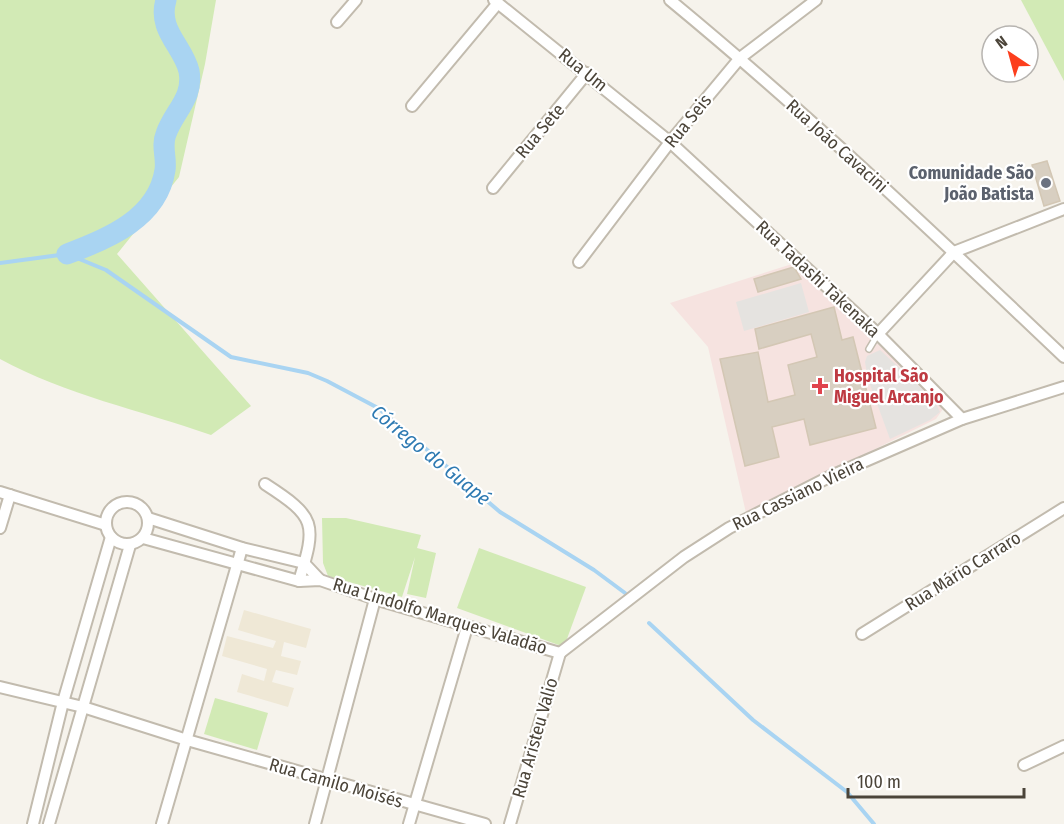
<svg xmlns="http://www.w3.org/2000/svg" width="1064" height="824" font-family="'Fira Sans Condensed',sans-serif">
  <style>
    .education { fill: #efe8d6 }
    .medical { fill: #f6e3e0 }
    .green { fill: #d2eab5 }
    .parking { fill: #e5e3e0 }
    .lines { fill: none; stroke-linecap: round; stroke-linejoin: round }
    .stream { stroke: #a9d4f2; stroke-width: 4 }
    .river { stroke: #a9d4f2; stroke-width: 21 }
    .building { fill: #d8cfc1; stroke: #d3c7b4; stroke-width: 1.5 }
    .service-casing { stroke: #c2bbae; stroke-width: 8 }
    .minor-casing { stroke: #c2bbae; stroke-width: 14 }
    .service { stroke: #fff; stroke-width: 5 }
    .minor { stroke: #fff; stroke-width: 10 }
    .worship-dot { fill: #6b7280; stroke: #fff; stroke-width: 2 }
    .health-dot { fill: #e0444e; stroke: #fff; stroke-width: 2 }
    .labels { text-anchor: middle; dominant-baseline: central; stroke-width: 4.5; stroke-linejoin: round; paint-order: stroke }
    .street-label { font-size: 18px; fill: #4b4439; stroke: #fff }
    .worship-label { font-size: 18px; font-weight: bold; fill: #5b616d; stroke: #fff; text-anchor: end }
    .health-label { font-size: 18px; font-weight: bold; fill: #be3a42; stroke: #fff; text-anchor: start }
    .water-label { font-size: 20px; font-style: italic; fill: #2e7ab2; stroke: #fff }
  </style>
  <rect width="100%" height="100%" fill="#f6f3ec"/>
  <polygon class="education" points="244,610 311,629 306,648 284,642 281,656 301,661 297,675 276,670 272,682 294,688 288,707 237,692 242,674 264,681 267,669 222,656 227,636 273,648 276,641 238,630"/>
  <polygon class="medical" points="792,264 936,398 943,409 936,419 746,513 708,347 670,303"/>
  <g class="green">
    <path d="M0 0H216L205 64 179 177 117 254 251 406 211 435C140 410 66 395 0 359Z"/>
    <polygon points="1021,0 1064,0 1064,81"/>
    <polygon points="322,518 346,518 421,535 417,548 436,553 426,598 407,594 415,557 402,597 328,576 323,563"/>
    <polygon points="479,548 586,587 564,647 457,608"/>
    <polygon points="215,698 268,713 257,750 204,734"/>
  </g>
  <g class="parking">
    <polygon points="801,283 809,312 744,331 736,302"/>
    <polygon points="880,350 934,400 940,412 930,420 890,439 868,379 865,362 867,356"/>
  </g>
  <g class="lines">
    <g class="stream">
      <polyline points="0,263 67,254 106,270 231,357 308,373 327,381 378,408 500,512 594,570 625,593"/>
      <polyline points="649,623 753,720 847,792 874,824"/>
    </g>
    <path class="river" d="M67 254C108 239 158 218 165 170 167 158 161 146 166 134 174 111 194 98 189 71 183 46 157 30 166 0"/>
  </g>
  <g class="building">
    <polygon points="1047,161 1060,201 1044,206 1032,165"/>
    <polygon points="794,267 801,279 758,292 754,279"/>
    <polygon points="834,307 842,340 853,337 876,428 810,445 804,419 772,427 779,457 745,466 720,359 758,352 768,402 795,395 788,365 817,357 811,334 759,349 755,329"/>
  </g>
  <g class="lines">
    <defs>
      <polyline id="service" points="869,349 878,334"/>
      <g id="minor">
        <polyline points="494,0 670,142 878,334 962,419"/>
        <path d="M670 0C807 113 936 235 1064 357"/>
        <polyline points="337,22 356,0"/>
        <polyline points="412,106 498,3"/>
        <polyline points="493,188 587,73"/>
        <polyline points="579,262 670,142 740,58 816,0"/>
        <polyline points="878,334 954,252 1064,209"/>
        <path d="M265 484C316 517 317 523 299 581"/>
        <polyline points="0,492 106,525"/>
        <circle cx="127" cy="523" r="21"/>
        <polyline points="148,518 242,548 304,563 320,580"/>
        <polyline points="0,528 10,495"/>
        <polyline points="143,538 299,581 320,580 378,600 560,653"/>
        <polyline points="862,634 1064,508"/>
        <polyline points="560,653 684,557 729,528 831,476 962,419 1064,387"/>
        <polyline points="0,687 83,707 187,740 485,824"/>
        <polyline points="1024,765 1064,746"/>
        <polyline points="33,824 63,702 111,537"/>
        <polyline points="49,824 130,545"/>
        <polyline points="162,824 242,548"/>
        <polyline points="315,824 375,599"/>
        <polyline points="409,824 467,627"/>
        <polyline points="510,824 560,653"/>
      </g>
    </defs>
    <use href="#service" class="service-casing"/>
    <use href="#minor" class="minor-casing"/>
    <use href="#service" class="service"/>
    <use href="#minor" class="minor"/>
  </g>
  <circle class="worship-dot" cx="1046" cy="183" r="6"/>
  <path class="health-dot" d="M817 377h6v6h6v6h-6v6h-6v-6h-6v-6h6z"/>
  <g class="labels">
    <g class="street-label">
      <text transform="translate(583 70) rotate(39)">Rua Um</text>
      <text transform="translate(688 121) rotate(-51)">Rua Seis</text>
      <text transform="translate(540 131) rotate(-50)">Rua Sete</text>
      <text transform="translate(837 146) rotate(42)">Rua João Cavacini</text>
      <text transform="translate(818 279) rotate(43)">Rua Tadashi Takenaka</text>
      <text transform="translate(798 494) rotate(-26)">Rua Cassiano Vieira</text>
      <text transform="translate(963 571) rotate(-32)">Rua Mário Carraro</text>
      <text transform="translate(440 616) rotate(17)">Rua Lindolfo Marques Valadão</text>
      <text transform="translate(535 738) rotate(-74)">Rua Aristeu Valio</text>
      <text transform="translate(336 783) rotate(16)">Rua Camilo Moisés</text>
    </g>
    <g class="worship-label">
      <text x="1034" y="173">Comunidade São<tspan x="1034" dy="21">João Batista</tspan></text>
    </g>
    <g class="health-label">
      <text x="834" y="376">Hospital São<tspan x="834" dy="21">Miguel Arcanjo</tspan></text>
    </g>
    <g class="water-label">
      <text transform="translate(431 455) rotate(39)">Córrego do Guapé</text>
    </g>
  </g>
  <g transform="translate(1010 54) rotate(324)"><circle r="28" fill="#ffffff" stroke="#b7b4b0" stroke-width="1.5"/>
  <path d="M0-4.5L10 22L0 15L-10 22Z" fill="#fc3f1d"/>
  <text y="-9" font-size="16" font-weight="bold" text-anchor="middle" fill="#4b4439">N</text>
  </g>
  <path d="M848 788v9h176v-9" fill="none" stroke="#4b4439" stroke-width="3"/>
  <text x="857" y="788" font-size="18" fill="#4b4439" stroke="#ffffff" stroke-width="4.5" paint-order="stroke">100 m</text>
</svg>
